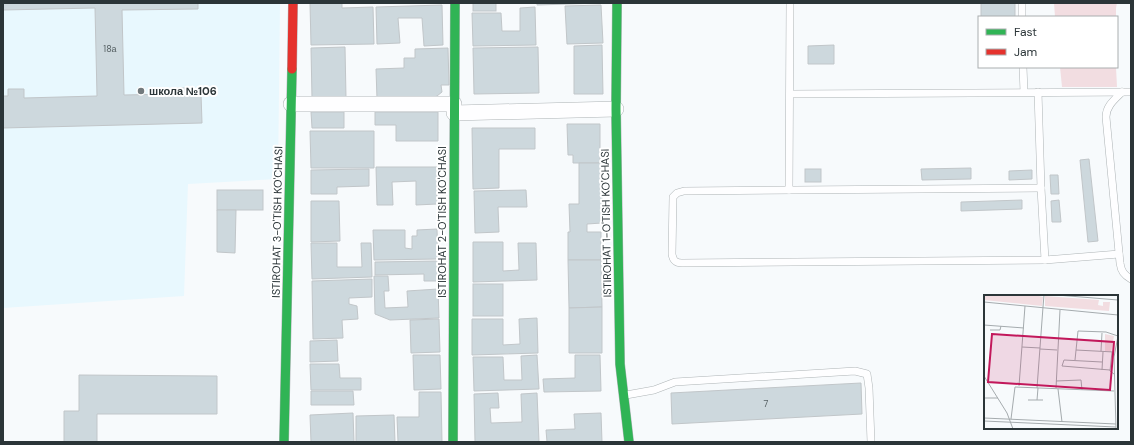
<svg xmlns="http://www.w3.org/2000/svg" width="1134" height="445" font-family="'DM Sans',sans-serif">
  <style>
    .built { fill: #e8f8fe }
    .green { fill: #f2dde1 }
    .building { fill: #cdd8dd; stroke: #c1c6c9 }
    .lines { fill: none; stroke-linecap: round; stroke-linejoin: round }
    .lane-casing { stroke: #aeb4b6; stroke-width: 8 }
    .street-casing { stroke: #aeb4b6; stroke-width: 16 }
    .fast-casing { stroke: #aeb4b6; stroke-width: 10 }
    .jam-casing { stroke: #aeb4b6; stroke-width: 10 }
    .lane { stroke: #fefeff; stroke-width: 7 }
    .street { stroke: #fefeff; stroke-width: 15 }
    .fast { stroke: #30b455; stroke-width: 9 }
    .jam { stroke: #e5322d; stroke-width: 9 }
    .poi-dot { fill: #727a7d; stroke: #fff; stroke-width: 1.5 }
    .labels { text-anchor: middle; dominant-baseline: central; stroke-width: 4; stroke-linejoin: round; paint-order: stroke }
    .number-label { font-size: 9px; fill: #545e61 }
    .poi-label { font-size: 11px; font-weight: bold; fill: #2b3538; stroke: #fff; text-anchor: start }
    .street-label { font-size: 11px; fill: #2b3538; stroke: #fff }
    .inset-road { fill: none; stroke: #a5abae; stroke-width: 1 }
    .view { fill: #c2185b; fill-opacity: 0.15; stroke: #c2185b; stroke-width: 2 }
    .inset-edge { fill: none; stroke: #2b3538; stroke-width: 2 }
  </style>
  <rect width="100%" height="100%" fill="#f7fafc"/>
  <polygon class="built" points="3,3 280,3 278,179 188,184 184,296 3,308"/>
  <g class="green">
    <polygon points="1054,3 1117,3 1116,8 1116,17 1055,17"/>
    <polygon points="1060,67 1116,67 1117,87 1062,87"/>
  </g>
  <g class="building">
    <polygon points="3,3 198,3 198,9 122,10 124,95 171,94 171,88 188,88 188,95 201,94 202,123 3,128 3,96 8,96 8,89 24,89 24,98 97,96 95,8 3,10"/>
    <polygon points="310,3 342,3 342,8 373,7 374,44 311,45"/>
    <rect x="473" y="3" width="23" height="8"/>
    <polygon points="537,3 600,3 537,5"/>
    <rect x="981" y="3" width="34" height="14"/>
    <polygon points="442,5 443,45 424,46 422,18 398,18 400,43 377,44 376,7"/>
    <polygon points="601,5 603,43 567,44 565,6"/>
    <polygon points="535,7 536,45 473,46 472,13 501,13 502,31 520,31 520,8"/>
    <polygon points="602,45 603,94 574,94 574,46"/>
    <polygon points="834,45 834,64 808,64 808,46"/>
    <polygon points="345,47 346,98 312,98 311,48"/>
    <polygon points="538,47 539,93 474,94 473,48"/>
    <polygon points="448,48 449,85 441,85 442,92 437,96 432,98 377,99 376,69 404,68 404,58 415,58 415,49"/>
    <polygon points="311,112 344,112 344,128 312,128"/>
    <polygon points="375,112 438,112 438,141 396,141 396,125 375,125"/>
    <polygon points="567,124 600,124 600,163 573,163 573,155 568,155"/>
    <polygon points="472,128 535,128 535,149 499,149 499,188 473,189"/>
    <polygon points="310,131 374,131 374,168 311,168"/>
    <polygon points="1089,159 1098,241 1088,242 1080,160"/>
    <polygon points="579,163 602,163 602,223 587,224 587,232 601,232 601,260 568,260 568,232 570,232 569,204 579,204"/>
    <polygon points="376,167 437,167 437,204 416,205 416,181 392,182 393,205 377,205"/>
    <polygon points="971,168 971,179 922,180 921,169"/>
    <polygon points="369,169 369,186 337,187 337,194 311,194 311,170"/>
    <rect x="805" y="169" width="16" height="13"/>
    <polygon points="1032,170 1032,179 1009,180 1009,171"/>
    <polygon points="1050,175 1058,175 1059,194 1051,194"/>
    <rect x="217" y="190" width="46" height="20"/>
    <polygon points="526,190 527,207 498,207 499,232 475,233 474,191"/>
    <polygon points="1022,200 1022,209 961,211 961,202"/>
    <polygon points="1059,200 1061,222 1052,222 1051,201"/>
    <polygon points="311,201 339,201 340,241 311,242"/>
    <polygon points="217,210 236,210 235,253 217,252"/>
    <polygon points="437,229 438,259 374,260 373,230 405,230 405,248 412,249 412,236 417,236 417,230"/>
    <polygon points="473,242 503,242 503,271 519,270 518,243 536,243 537,280 473,282"/>
    <polygon points="311,243 337,243 337,267 362,267 361,243 371,243 372,277 312,279"/>
    <polygon points="568,260 601,260 602,307 569,308"/>
    <polygon points="438,261 439,281 424,281 424,274 375,275 375,262"/>
    <polygon points="374,276 388,276 389,291 384,291 385,308 408,307 407,291 438,289 439,318 390,320 375,314"/>
    <polygon points="372,279 372,297 349,298 349,304 357,306 358,319 342,320 343,338 313,339 312,281"/>
    <rect x="473" y="284" width="30" height="32"/>
    <polygon points="602,307 602,353 569,353 569,308"/>
    <polygon points="537,318 538,353 472,355 472,319 503,319 503,345 520,344 519,319"/>
    <polygon points="439,319 440,352 411,353 410,320"/>
    <polygon points="337,340 338,361 310,362 310,341"/>
    <polygon points="413,355 440,355 441,389 414,390"/>
    <polygon points="537,355 539,389 474,391 473,357 503,357 504,380 522,380 521,356"/>
    <polygon points="575,355 600,355 601,391 544,392 543,379 575,378"/>
    <polygon points="310,364 339,364 340,378 361,378 361,390 311,390"/>
    <polygon points="79,375 217,376 217,414 97,414 97,442 64,442 64,411 79,411"/>
    <polygon points="861,383 862,414 672,424 671,393"/>
    <polygon points="311,391 353,391 354,405 311,405"/>
    <polygon points="419,392 441,392 442,442 398,442 397,417 419,417"/>
    <polygon points="498,393 499,408 490,408 491,423 522,422 521,394 537,393 539,442 475,442 474,394"/>
    <polygon points="353,413 354,442 311,442 310,415"/>
    <polygon points="601,413 602,442 547,442 546,430 575,429 574,414"/>
    <polygon points="394,415 395,442 356,442 356,416"/>
  </g>
  <g class="lines">
    <defs>
      <g id="lane">
        <polyline points="1022,3 1022,17"/>
        <polyline points="1023,67 1024,92"/>
        <polyline points="1038,92 1041,188 1045,260"/>
        <path d="M1122 92C1115 99 1106 106 1106 117L1120 263C1121 271 1124 275 1131 279"/>
        <polyline points="790,94 1131,92"/>
        <path d="M1041 188 684 191 677 193 673 197 672 254C673 261 676 263 682 263L1045 260 1119 254"/>
        <polyline points="789,190 790,3"/>
        <polyline points="626,395 654,390 675,382 855,371 867,374 869,388 871,442"/>
      </g>
      <g id="street">
        <polyline points="291,104 454,104"/>
        <polyline points="454,113 616,109"/>
      </g>
      <g id="fast">
        <polyline points="617,3 616,109 620,364 629,442"/>
        <polyline points="284,442 292,69"/>
        <polyline points="453,442 455,3"/>
      </g>
      <polyline id="jam" points="292,69 293,3"/>
    </defs>
    <use href="#lane" class="lane-casing"/>
    <use href="#street" class="street-casing"/>
    <use href="#fast" class="fast-casing"/>
    <use href="#jam" class="jam-casing"/>
    <use href="#lane" class="lane"/>
    <use href="#street" class="street"/>
    <use href="#fast" class="fast"/>
    <use href="#jam" class="jam"/>
  </g>
  <circle class="poi-dot" cx="141" cy="91" r="4"/>
  <g class="labels">
    <g class="number-label">
      <text x="110" y="49">18а</text>
      <text x="766" y="404">7</text>
    </g>
    <g class="poi-label">
      <text x="149" y="91">школа №106</text>
    </g>
    <g class="street-label">
      <text transform="translate(277 222) rotate(-89)">ISTIROHAT 3-O'TISH KO'CHASI</text>
      <text transform="translate(442 222) rotate(-90)">ISTIROHAT 2-O'TISH KO'CHASI</text>
      <text transform="translate(606 223) rotate(-91)">ISTIROHAT 1-O'TISH KO'CHASI</text>
    </g>
  </g>
  <g transform="translate(984 295)">
    <rect width="134" height="134" fill="#f7fafc"/>
    <path d="M0 0H51L59 2 58 11 0 5ZM61 1 115 5 114 10 119 11V7H126L125 16 61 11ZM121 39 130 41 127 57 121 56Z" fill="#f2dde1"/>
    <path class="inset-road" d="M73 0 134 5M0 7 134 20M59 12 60 0M0 30 40 33M6 35H16L17 31M38 52 56 53M56 54 73 55M92 55 130 57M117 56 118 38M128 57 126 76 130 79M91 65 94 36 122 37 134 41M118 67 80 65 78 71 126 75M118 75 119 57M0 81 23 118 29 134M72 86 97 85 98 95M35 91 41 11M53 93 59 12M72 93 76 15M74 94 78 127M0 103H14M44 105H59M53 105 54 93M0 123 132 129M27 124 31 92 130 96M0 126 132 132M132 134 130 62 134 41"/>
    <path class="view" d="M8 39 130 47 126 95 4 87Z"/>
    <rect width="134" height="134" class="inset-edge"/>
  </g>
  <rect width="1134" height="445" fill="none" stroke="#2b3538" stroke-width="8"/>
  <rect x="978" y="16" width="140" height="52" fill="#ffffff" stroke="#aaaeaf"/>
  <rect x="986" y="29" width="20" height="6" fill="#30b455" stroke="#aaaeaf"/>
  <text x="1014" y="36" font-size="12" fill="#2b3538">Fast</text>
  <rect x="986" y="49" width="20" height="6" fill="#e5322d" stroke="#aaaeaf"/>
  <text x="1014" y="56" font-size="12" fill="#2b3538">Jam</text>
</svg>
